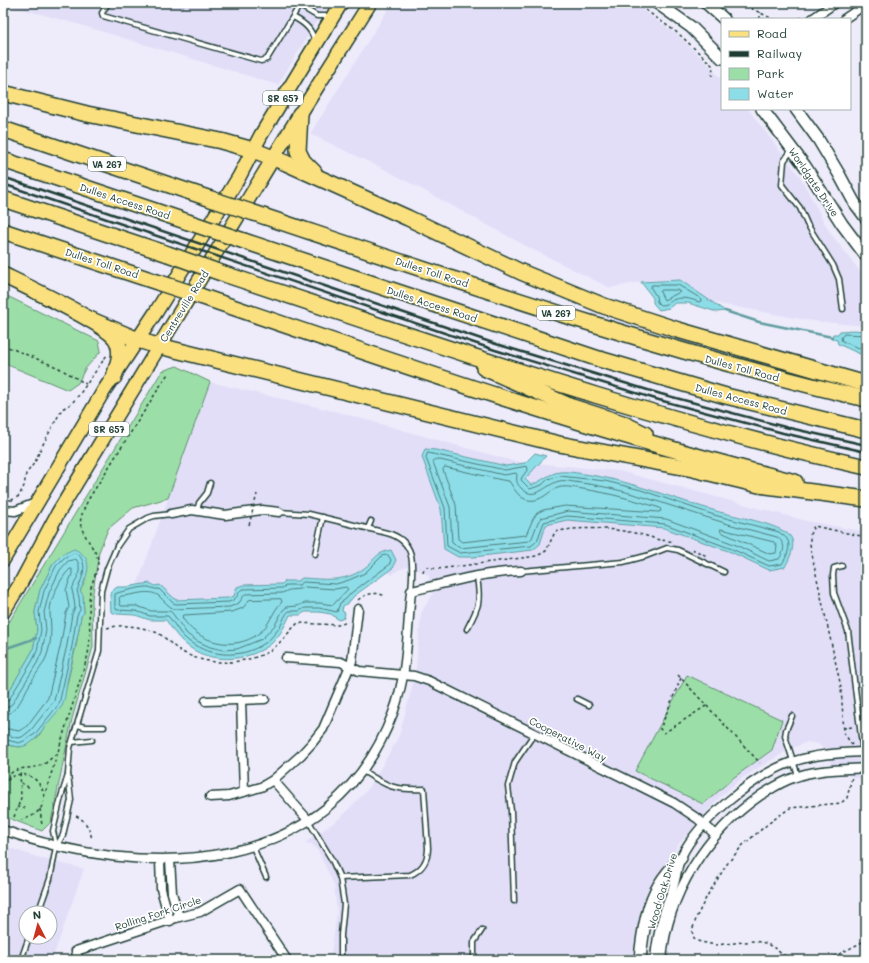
<svg xmlns="http://www.w3.org/2000/svg" width="869" height="963" font-family="Mali,sans-serif">
  <style>
    .built { fill: #e2def8; fill-rule: evenodd }
    .green { fill: #9cdea8; stroke: #5e8e6e }
    .water { fill: #8ddde8; stroke: #619da0 }
    .lines { fill: none; stroke-linecap: round; stroke-linejoin: round }
    .shore { stroke: #4b7d7c; stroke-width: 1 }
    .stream { stroke: #619da0; stroke-width: 2.5 }
    .lane-casing { stroke: #1f3d34; stroke-width: 7 }
    .street-casing { stroke: #1f3d34; stroke-width: 11 }
    .secondary-casing { stroke: #1f3d34; stroke-width: 14 }
    .primary-casing { stroke: #1f3d34; stroke-width: 16 }
    .highway-casing { stroke: #1f3d34; stroke-width: 18 }
    .path { stroke: #1f3d34; stroke-width: 1.5; stroke-dasharray: 3 3; stroke-linecap: butt }
    .lane { stroke: #fff; stroke-width: 4 }
    .street { stroke: #fff; stroke-width: 8 }
    .secondary { stroke: #fff; stroke-width: 11 }
    .primary { stroke: #fbe080; stroke-width: 13 }
    .highway { stroke: #fbe080; stroke-width: 15 }
    .rail { stroke: #1f3d34; stroke-width: 2.5 }
    .highway-bridge-casing { stroke: #1f3d34; stroke-width: 18; stroke-linecap: butt }
    .path-bridge { stroke: #1f3d34; stroke-width: 1.5; stroke-dasharray: 3 3; stroke-linecap: butt }
    .highway-bridge { stroke: #fbe080; stroke-width: 15 }
    .labels { text-anchor: middle; dominant-baseline: central; stroke-width: 3.5; stroke-linejoin: round; paint-order: stroke }
    .shield { fill: #fff; stroke: #627771; stroke-width: 1 }
    .shield-label { font-size: 9px; font-weight: bold; fill: #1f3d34 }
    .street-label { font-size: 10px; fill: #1f3d34; stroke: #fff }
  </style>
  <rect width="100%" height="100%" fill="#eeecfb"/>
  <filter id="ink" filterUnits="userSpaceOnUse"><feTurbulence type="fractalNoise" baseFrequency=".025" numOctaves="2"/><feDisplacementMap in="SourceGraphic" scale="8" xChannelSelector="R" yChannelSelector="G"/><feConvolveMatrix kernelMatrix="1 2 1 2 8 2 1 2 1" color-interpolation-filters="sRGB"/></filter>
  <g filter="url(#ink)">
    <g class="built">
      <polygon points="3,3 328,3 278,85 77,24 3,4"/>
      <polygon points="392,3 633,3 680,37 712,68 722,80 722,109 748,109 801,178 829,231 866,279 866,326 812,321 714,303 680,280 641,282 610,288 526,246 386,170 310,134"/>
      <polygon points="210,382 338,412 513,461 619,471 807,521 866,532 866,781 832,770 829,754 818,744 807,742 790,749 742,778 720,797 678,845 649,904 637,960 330,960 337,913 334,885 318,851 312,844 305,843 340,818 369,788 399,736 415,676 421,613 433,593 428,575 410,566 398,570 392,575 377,563 336,600 167,607 133,596"/>
      <path d="M3 846 44 859 84 869 52 960H3ZM26 913H50V937H26Z"/>
    </g>
    <g class="green">
      <polygon points="3,294 99,341 101,351 85,369 78,383 68,390 3,363"/>
      <polygon points="177,366 210,382 168,498 133,508 108,529 99,552 92,599 93,647 72,719 51,822 42,831 3,816 3,743 12,746 20,747 26,745 38,737 46,724 62,705 76,646 81,616 84,613 83,596 80,591 86,579 53,564 40,590 35,612 37,630 33,650 3,702 3,632 162,371"/>
      <polygon points="687,675 782,720 772,750 733,778 712,797 703,804 635,771"/>
    </g>
    <g class="water">
      <polygon points="680,280 725,311 717,312 688,303 675,303 669,308 659,310 653,303 653,298 641,282"/>
      <polygon points="853,330 866,331 866,355 860,354 838,344 837,340 832,339 833,334 838,334 840,331"/>
      <path d="M425 449 436 450 506 466 525 463 535 453 546 456 525 479 531 485C541 482 549 473 560 472 570 471 581 474 591 475 634 482 674 499 716 511 733 516 780 524 790 536 797 545 789 559 785 567L769 570 731 552 664 528 567 520 546 525 540 544 533 550 473 557H458L444 549 441 509 422 457Z"/>
      <path d="M74 549C95 558 88 574 80 591L83 595 84 613 81 616C78 638 72 660 67 682 66 689 65 700 62 706 58 712 52 717 48 723 33 741 29 753 3 743V702L33 650 37 630 35 612 40 590 53 564 63 554Z"/>
      <path d="M391 550 396 560 394 564V567L354 596 349 602 343 606 342 611 345 613 344 618 339 620 331 614 319 612H305L300 615H290C285 626 278 640 267 647 240 664 203 663 181 640 175 634 171 627 166 620H150L135 615 117 614 111 612 110 593 117 587H126L150 583 155 586 160 585 176 600 228 598 234 596 237 587 243 585 282 584 285 581H298L302 578C323 579 344 583 363 569 376 560 373 554 391 550Z"/>
    </g>
    <g class="lines">
      <g class="shore">
        <path d="M652 285H678L700 298 701 301 699 302C691 299 681 296 673 300 668 303 666 305 660 305L657 302 656 296 651 288Z"/>
        <polygon points="662,290 677,290 680,292 664,300 660,292"/>
        <polyline points="866,335 844,334 841,338 842,341 866,351"/>
        <path d="M428 453 505 470 527 466 528 469 522 477 521 480 530 489 542 485 548 479 560 476 605 481 641 490 714 515 779 532C781 534 785 536 787 539 792 546 786 558 782 564L769 566 732 549 665 524 567 516 544 522 537 541 531 546 460 553 447 546 445 508 426 458Z"/>
        <path d="M436 459 504 475 516 473 517 475C516 481 517 484 521 488 535 502 545 485 559 481 563 480 569 481 574 482 622 487 666 505 712 519 733 526 755 531 777 537 786 544 785 550 779 559L769 561 734 544 666 519 568 511 541 518 538 522 532 538 529 541 460 548 452 543 450 507 433 462Z"/>
        <path d="M445 467 502 480 509 481C514 488 518 498 528 500 542 503 549 489 561 487 568 486 576 488 583 489 609 493 635 500 660 508L661 511 659 512 565 506 543 510 537 513 533 519 526 535 462 542 458 539 456 505 443 470Z"/>
        <polygon points="721,529 774,542 777,546 776,553 770,554 721,532"/>
        <path d="M388 555 391 560 389 565 351 593 346 599 340 603 337 612 319 608H305L299 611H289C284 615 283 622 280 627 276 632 270 640 265 643 241 660 206 657 185 638 178 632 174 622 168 616H150L136 611 118 610 115 608V594C118 592 145 586 149 587 153 588 155 590 159 589L173 603 176 604 229 602C240 598 237 591 243 589L282 588 287 585H299L303 582 336 584 349 580 365 573 382 556Z"/>
        <path d="M305 587 335 589 346 587 348 589 333 605 320 603H305L297 606 287 607 283 610 275 625 262 639 237 649 223 650 210 647 197 641 187 634 173 614 170 611H151L137 606H121L120 604 119 598 121 596C133 596 148 588 159 596 164 601 168 606 174 609L230 607 239 603 245 594 282 593 289 590 300 589Z"/>
        <path d="M281 599 282 602C272 611 270 626 258 634 234 652 197 643 182 617L184 615 232 612 243 608 249 600Z"/>
        <path d="M3 703 8 701 33 660 37 651 41 630 39 612 44 591 56 566 65 557 74 553 79 555C89 567 81 579 77 591L79 597 80 610 77 615 72 646 59 704 35 734 24 741 19 743 3 739"/>
        <path d="M3 708 8 707 12 704 37 663 42 652 46 630 44 612 49 593 60 570 68 561 76 559C84 570 75 580 72 590L74 599 75 608 72 614 67 645 54 701 31 730 22 737 18 738 3 734"/>
        <path d="M3 714 10 713 16 708C22 700 26 690 31 682 37 672 45 663 48 652 52 638 51 627 50 613 49 600 61 577 70 569H72V574L66 590 69 607 66 613 61 643 48 698 27 726 19 731 3 728"/>
      </g>
      <g class="stream">
        <polyline points="725,311 759,322 832,337"/>
        <polyline points="4,649 36,638"/>
      </g>
      <defs>
        <g id="lane">
          <polyline points="108,3 102,13 103,16 261,61 267,59 301,3"/>
          <polyline points="300,6 317,16 330,16"/>
          <path d="M293 17C303 22 313 29 314 41"/>
          <polyline points="791,151 784,161 782,185 800,208 807,224 833,265 839,279 843,309"/>
          <polyline points="197,511 199,503 207,493 210,483"/>
          <path d="M279 512 309 514 387 533C417 541 413 566 411 591"/>
          <polyline points="368,528 371,521"/>
          <polyline points="315,554 323,517"/>
          <polyline points="842,566 834,568 833,575 834,593 848,631 865,769"/>
          <polyline points="521,571 623,562 646,556 667,548 678,550 724,572"/>
          <path d="M467 629C479 606 481 603 477 577"/>
          <polyline points="577,699 589,705"/>
          <polyline points="792,716 786,730 785,736 798,776"/>
          <polyline points="77,725 85,727 104,727"/>
          <polyline points="72,742 92,740"/>
          <polyline points="308,820 332,860 340,878 344,904 341,935 341,960"/>
          <polyline points="56,845 53,831 61,797 68,775"/>
          <polyline points="253,847 266,877"/>
          <path d="M340 878 410 875C422 870 428 860 428 848L424 789C394 790 388 787 363 771"/>
          <polyline points="514,901 511,811 508,786 515,762 534,734"/>
          <polyline points="38,913 50,879 56,847 63,835 71,800 68,774 70,748 99,651 101,591 107,569 117,546 129,529 148,518 154,516 171,514"/>
          <polyline points="21,960 29,937"/>
          <polyline points="475,960 474,959 474,942 482,930"/>
        </g>
        <g id="street">
          <polyline points="812,19 835,3"/>
          <polyline points="844,19 866,4"/>
          <polyline points="3,510 15,511 36,503"/>
          <polyline points="171,514 192,510 225,515 262,510 279,512"/>
          <polyline points="286,658 341,662 359,671 414,676 429,681 674,803 698,819 716,835"/>
          <polyline points="241,700 244,792"/>
          <polyline points="206,701 265,699"/>
          <polyline points="273,780 308,820"/>
          <polyline points="210,797 229,796 261,787 273,780 301,755 312,743 323,729 352,661 358,609"/>
          <path d="M3 830C144 881 332 878 393 713 408 674 407 631 411 591 447 583 484 572 521 571"/>
          <polyline points="160,860 161,889 170,921"/>
          <polyline points="170,860 172,893 179,917"/>
          <polyline points="78,960 76,951 179,917 200,912 240,889 287,960"/>
          <path d="M655 960C656 943 660 926 665 910 668 901 672 893 674 884 677 875 677 865 681 857 698 821 754 775 792 762 815 754 840 753 864 752"/>
          <path d="M662 960C667 894 707 832 761 795 771 789 781 782 793 778 816 769 841 770 865 768"/>
        </g>
        <g id="secondary">
          <polyline points="657,3 691,27 722,58"/>
          <polyline points="706,3 724,19"/>
          <polyline points="762,109 805,166 842,224 866,256"/>
          <polyline points="796,109 818,139 839,174 854,202 866,218"/>
          <path d="M640 960C642 936 646 906 659 885 665 875 673 866 681 858"/>
        </g>
        <g id="primary">
          <polyline points="3,560 103,392 156,312 239,177 261,135 341,3"/>
          <polyline points="3,612 19,586 58,513 300,114 370,3"/>
        </g>
        <g id="highway">
          <polyline points="3,93 87,114 221,141 253,150 286,163 408,218 521,272 604,306 678,330 866,384"/>
          <polyline points="300,114 298,151 303,161 314,172"/>
          <polyline points="3,129 211,199"/>
          <polyline points="3,160 188,222"/>
          <polyline points="3,199 168,254"/>
          <path d="M251 212C455 280 657 350 866 399"/>
          <polyline points="3,231 160,283"/>
          <polyline points="244,241 599,359 726,396 866,430"/>
          <path d="M224 274C437 344 647 419 866 467"/>
          <path d="M3 275C23 285 110 325 117 341 123 353 117 366 114 377"/>
          <path d="M200 296C397 363 593 432 795 482"/>
          <polyline points="89,319 138,340 151,344 559,444 693,469 759,485 866,499"/>
          <polyline points="484,368 572,407 622,423 645,434"/>
        </g>
      </defs>
      <use href="#lane" class="lane-casing"/>
      <use href="#street" class="street-casing"/>
      <use href="#secondary" class="secondary-casing"/>
      <use href="#primary" class="primary-casing"/>
      <use href="#highway" class="highway-casing"/>
      <g class="path">
        <polyline points="636,3 679,34 713,66 712,76"/>
        <polyline points="740,3 773,19"/>
        <polyline points="760,19 760,12"/>
        <polyline points="799,19 804,16"/>
        <polyline points="3,345 59,368 86,384"/>
        <polyline points="3,499 11,500"/>
        <polyline points="12,501 12,500 19,496 24,486 26,474 35,462 41,448 62,409 71,404 79,395 107,355"/>
        <polyline points="692,549 707,556"/>
        <path d="M423 572 424 569 427 567 438 569 537 556 546 551 555 532C582 525 627 529 653 538 659 541 667 540 674 542"/>
        <path d="M358 600C365 594 376 591 385 596"/>
        <path d="M107 628C111 627 115 626 119 626 130 625 144 628 155 632 164 635 171 645 179 650 204 666 238 665 264 654 278 648 287 633 298 623L338 625 348 622"/>
        <polyline points="678,675 760,763"/>
        <polyline points="681,678 660,729 664,733 706,706"/>
        <polyline points="843,728 853,727"/>
        <polyline points="852,745 844,733 841,687 814,565 810,544 810,534 814,526 866,537"/>
        <path d="M8 779C11 765 32 770 42 765 47 763 52 757 57 753"/>
        <polyline points="21,783 30,788"/>
        <path d="M3 785C29 751 70 808 21 820"/>
        <path d="M44 797 87 658C93 636 87 614 90 591 92 581 98 571 98 561 98 556 95 552 92 547 79 524 76 526 88 500L169 372"/>
        <polyline points="17,807 23,808 27,807"/>
        <polyline points="3,809 4,811"/>
        <polyline points="40,809 42,826"/>
        <path d="M76 816C86 820 90 830 92 839"/>
        <polyline points="14,817 21,798 20,770"/>
        <polyline points="797,960 783,955 773,947 765,943 754,941 715,945 697,941 694,938 692,931 697,916 707,896 727,864 743,845 769,823 790,808 841,803 847,798 852,777"/>
        <polyline points="828,960 866,940"/>
      </g>
      <use href="#lane" class="lane"/>
      <use href="#street" class="street"/>
      <use href="#secondary" class="secondary"/>
      <use href="#primary" class="primary"/>
      <use href="#highway" class="highway"/>
      <g class="rail">
        <polyline points="3,177 496,344 661,394 785,427 866,445"/>
        <polyline points="3,184 495,350 659,400 783,433 866,452"/>
      </g>
      <defs>
        <g id="highway-bridge">
          <polyline points="211,199 251,212"/>
          <polyline points="188,222 244,241"/>
          <polyline points="168,254 224,274"/>
          <polyline points="160,283 200,296"/>
        </g>
      </defs>
      <use href="#highway-bridge" class="highway-bridge-casing"/>
      <polyline class="path-bridge" points="249,525 257,494"/>
      <use href="#highway-bridge" class="highway-bridge"/>
    </g>
  </g>
  <g class="labels">
    <g class="shield">
      <rect x="263" y="91" width="40" height="14" rx="3"/>
      <rect x="88" y="157" width="38" height="14" rx="3"/>
      <rect x="537" y="306" width="38" height="14" rx="3"/>
      <rect x="89" y="422" width="40" height="14" rx="3"/>
    </g>
    <g class="shield-label">
      <text x="283" y="98">SR 657</text>
      <text x="107" y="164">VA 267</text>
      <text x="556" y="313">VA 267</text>
      <text x="109" y="429">SR 657</text>
    </g>
    <g class="street-label">
      <text transform="translate(814 182) rotate(56)">Worldgate Drive</text>
      <text transform="translate(125 201) rotate(18)">Dulles Access Road</text>
      <text transform="translate(102 263) rotate(18)">Dulles Toll Road</text>
      <text transform="translate(432 272) rotate(18)">Dulles Toll Road</text>
      <text transform="translate(432 304) rotate(18)">Dulles Access Road</text>
      <text transform="translate(184 306) rotate(-58)">Centreville Road</text>
      <text transform="translate(742 368) rotate(15)">Dulles Toll Road</text>
      <text transform="translate(741 399) rotate(15)">Dulles Access Road</text>
      <text transform="translate(568 739) rotate(27)">Cooperative Way</text>
      <text transform="translate(662 891) rotate(-73)">Wood Oak Drive</text>
      <text transform="translate(158 913) rotate(-18)">Rolling Fork Circle</text>
    </g>
  </g>
  <rect width="869" height="963" fill="none" stroke="#fff" stroke-width="16"/>
  <rect x="8" y="8" width="853" height="947" fill="none" stroke="#1f3d34" stroke-width="1.5" filter="url(#ink)"/>
  <rect x="721" y="18" width="130" height="92" fill="#ffffff" stroke="#a5b1ae"/>
  <rect x="729" y="31" width="20" height="6" fill="#fbe080" stroke="#a5b1ae"/>
  <text x="757" y="38" font-size="12" fill="#1f3d34">Road</text>
  <rect x="729" y="51" width="20" height="6" fill="#1f3d34" stroke="#a5b1ae"/>
  <text x="757" y="58" font-size="12" fill="#1f3d34">Railway</text>
  <rect x="729" y="68" width="20" height="12" fill="#9cdea8" stroke="#a5b1ae"/>
  <text x="757" y="78" font-size="12" fill="#1f3d34">Park</text>
  <rect x="729" y="88" width="20" height="12" fill="#8ddde8" stroke="#a5b1ae"/>
  <text x="757" y="98" font-size="12" fill="#1f3d34">Water</text>
  <g transform="translate(38 925) rotate(354)"><circle r="19" fill="#ffffff" stroke="#a5b1ae"/>
  <path d="M0-3L7 15L0 10L-7 15Z" fill="#c8321e"/>
  <text y="-6" font-size="11" font-weight="bold" text-anchor="middle" fill="#1f3d34">N</text>
  </g>
</svg>
